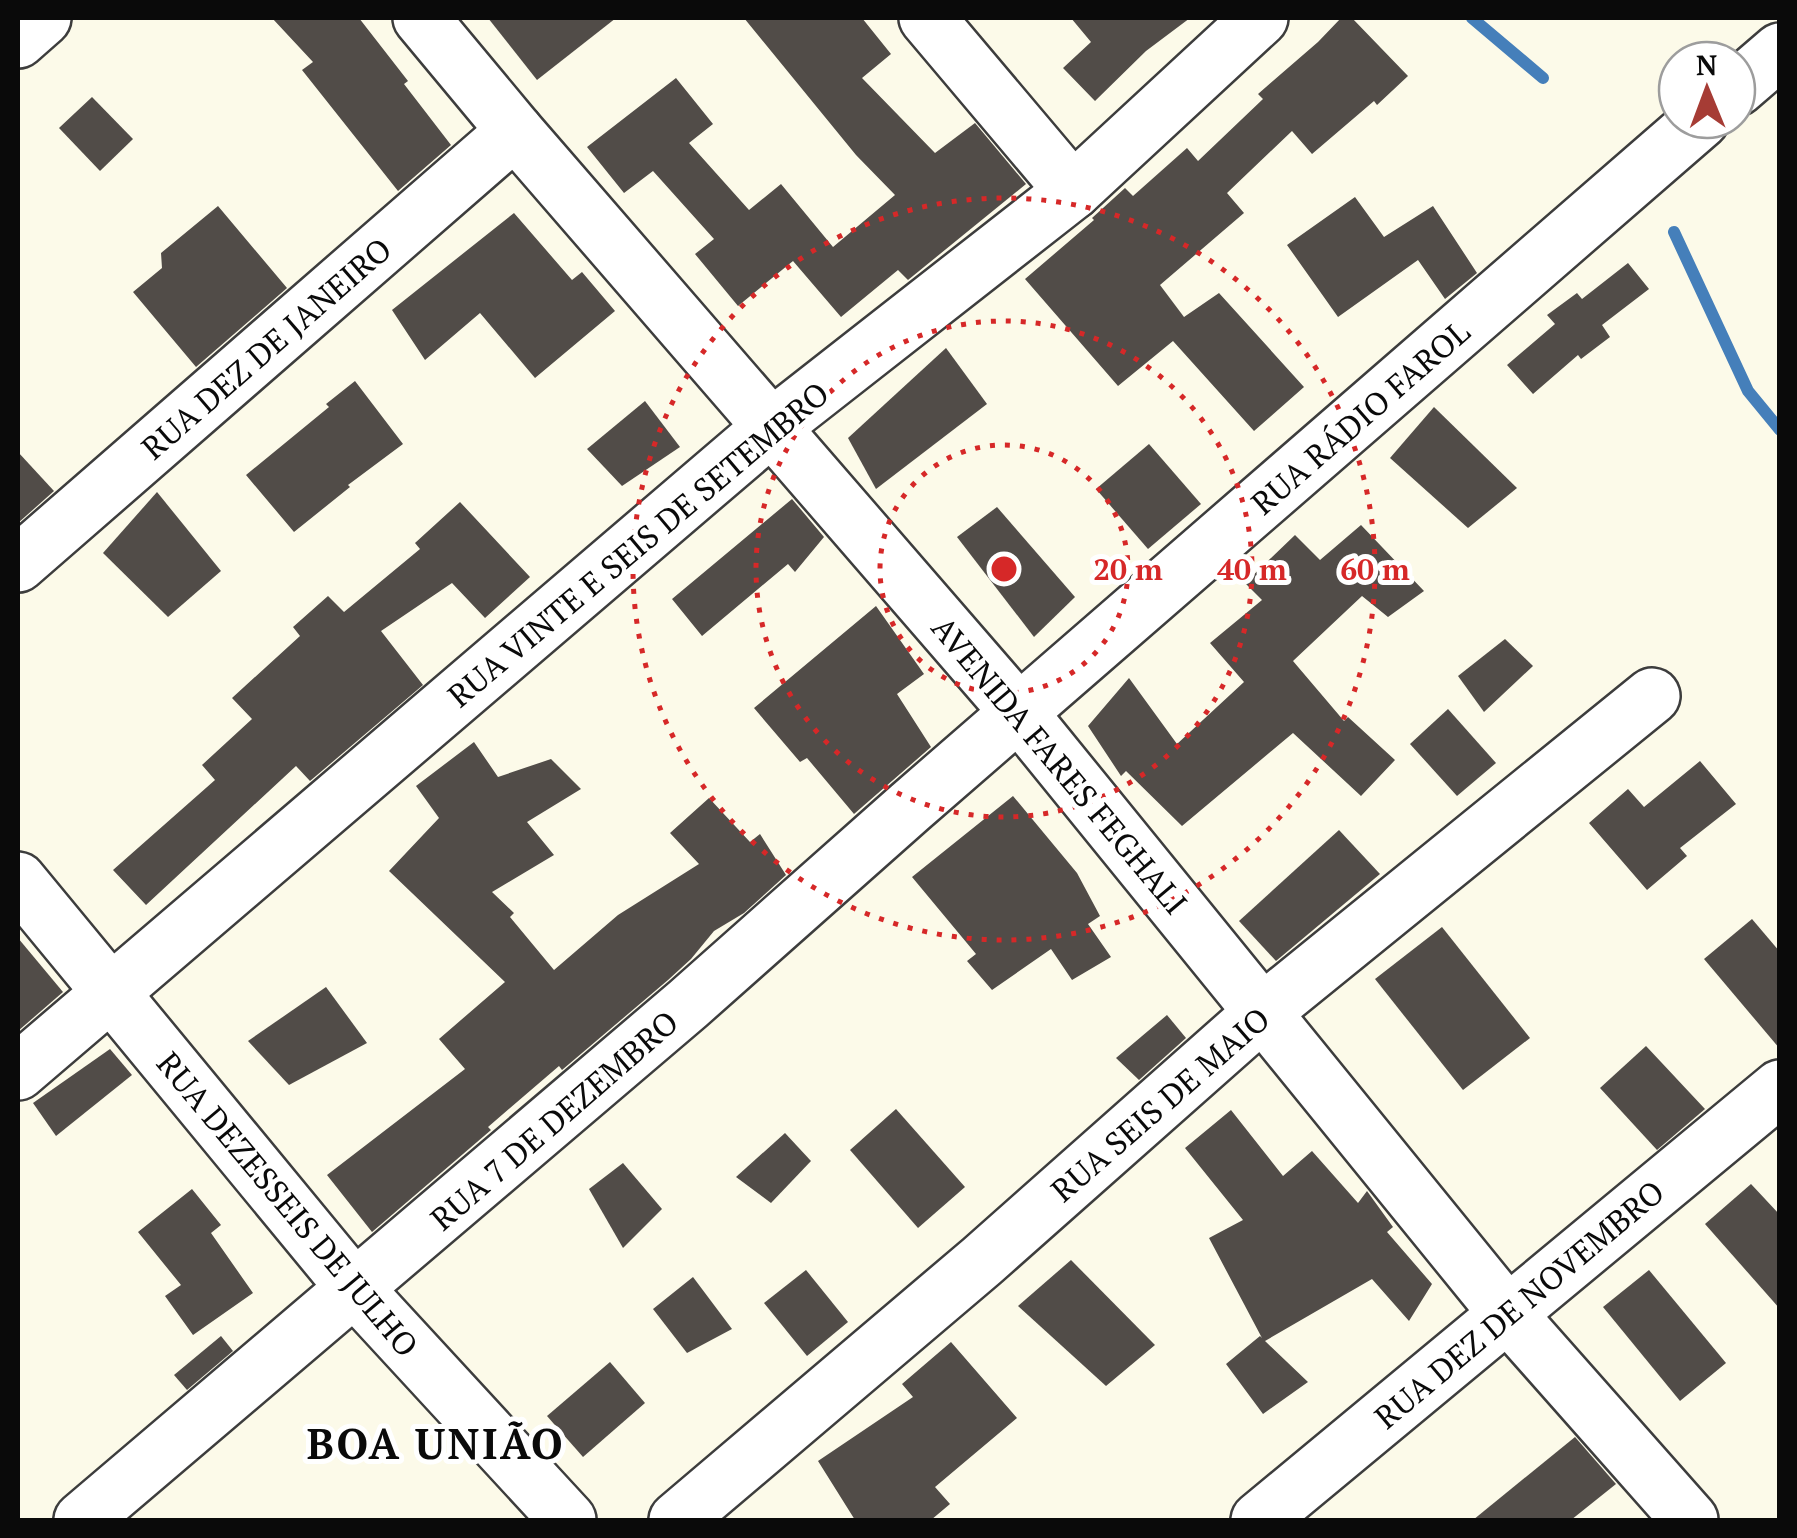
<svg xmlns="http://www.w3.org/2000/svg" width="1797" height="1538" font-family="'PT Serif',serif">
  <style>
    .lines { fill: none; stroke-linecap: round; stroke-linejoin: round }
    .stream { stroke: #457fba; stroke-width: 12 }
    .building { fill: #514c48 }
    .minor-casing { stroke: #3d3d3d; stroke-width: 60 }
    .minor { stroke: #fff; stroke-width: 55 }
    .ring { fill: none; stroke: #d62828; stroke-width: 5; stroke-dasharray: 5 10 }
    .labels { text-anchor: middle; dominant-baseline: central; stroke-width: 10; stroke-linejoin: round; paint-order: stroke }
    .street-label { font-size: 32px; fill: #0a0a0a; stroke: #fff }
    .district-label { font-size: 42px; font-weight: bold; letter-spacing: 2.5px; fill: #0a0a0a; stroke: #fff }
    .centre { fill: #d62828; stroke: #fff; stroke-width: 5 }
    .ring-label { font-size: 30px; text-anchor: middle; font-weight: bold; fill: #d62828; stroke: #fff; stroke-width: 10; stroke-linejoin: round; paint-order: stroke }
  </style>
  <rect width="100%" height="100%" fill="#fcfae9"/>
  <g class="lines">
    <g class="stream">
      <polyline points="1472,18 1543,78"/>
      <polyline points="1674,232 1748,391 1780,430"/>
    </g>
  </g>
  <g class="building">
    <polygon points="272,18 359,18 408,81 404,84 451,145 398,191 302,70 313,62"/>
    <polygon points="488,18 616,18 537,80"/>
    <polygon points="744,18 862,18 891,54 862,78 935,153 975,123 1026,184 908,280 898,270 841,317 793,261 738,306 695,254 714,239 653,171 624,193 587,147 676,78 713,124 689,143 749,210 781,184 833,247 895,195 856,155"/>
    <polygon points="1071,18 1190,18 1146,51 1095,101 1063,68 1091,42"/>
    <polygon points="1341,18 1352,18 1408,76 1377,105 1374,101 1312,154 1292,131 1227,193 1244,213 1160,285 1184,317 1219,293 1304,387 1254,431 1173,341 1118,386 1025,279 1094,220 1092,218 1125,188 1133,196 1187,148 1198,161 1263,99 1258,94 1318,42"/>
    <polygon points="92,97 133,139 100,171 59,128"/>
    <polygon points="1355,197 1384,237 1433,206 1477,273 1445,299 1418,260 1338,317 1287,245"/>
    <polygon points="218,206 287,288 196,367 133,292 162,268 161,253"/>
    <polygon points="514,213 572,280 582,272 615,311 535,378 480,313 425,360 392,310"/>
    <polygon points="1628,263 1649,289 1602,325 1610,337 1581,359 1578,355 1533,394 1507,365 1555,324 1547,315 1577,293 1582,299"/>
    <polygon points="946,348 987,404 876,489 848,438"/>
    <polygon points="355,381 403,444 348,485 350,487 294,532 246,475 329,407 326,404"/>
    <polygon points="645,401 680,447 622,486 587,449"/>
    <polygon points="1434,407 1517,488 1468,528 1390,458"/>
    <polygon points="1149,444 1201,504 1148,549 1096,489"/>
    <polygon points="18,452 54,491 18,523"/>
    <polygon points="157,492 221,571 168,617 103,553"/>
    <polygon points="792,499 824,537 795,572 788,564 702,636 672,599"/>
    <polygon points="460,502 530,577 485,618 452,583 381,631 423,685 310,781 296,766 146,905 113,870 215,780 202,765 252,719 232,698 300,636 293,627 328,596 344,612 420,549 415,543"/>
    <polygon points="997,507 1075,597 1034,637 957,537"/>
    <polygon points="1361,525 1424,591 1388,617 1362,596 1293,661 1344,721 1348,717 1395,760 1361,796 1293,733 1182,826 1126,771 1121,776 1088,726 1129,678 1177,744 1244,682 1210,643 1262,600 1245,583 1295,535 1320,560"/>
    <polygon points="876,606 924,674 897,694 931,747 854,814 807,758 800,762 754,708"/>
    <polygon points="1505,639 1533,666 1484,712 1458,676"/>
    <polygon points="1448,709 1496,763 1457,796 1410,744"/>
    <polygon points="474,742 498,777 551,759 581,789 527,822 554,855 492,892 514,913 510,917 554,970 618,915 699,864 670,833 709,798 750,842 760,834 786,875 744,913 714,931 691,959 668,980 562,1070 559,1066 488,1127 491,1130 372,1232 327,1175 465,1069 439,1039 505,982 389,871 439,818 416,786"/>
    <polygon points="1700,761 1736,804 1680,848 1687,856 1647,890 1589,823 1628,789 1644,807"/>
    <polygon points="1013,796 1077,873 1100,916 1088,924 1111,957 1072,980 1051,949 992,990 967,961 976,954 912,877"/>
    <polygon points="1339,830 1380,874 1276,961 1239,921"/>
    <polygon points="1752,919 1780,952 1780,1049 1704,959"/>
    <polygon points="1442,927 1530,1038 1463,1090 1375,979"/>
    <polygon points="18,938 63,992 18,1031"/>
    <polygon points="326,987 367,1043 289,1085 248,1041"/>
    <polygon points="1167,1015 1186,1038 1139,1080 1116,1058"/>
    <polygon points="1646,1046 1705,1109 1657,1150 1600,1088"/>
    <polygon points="110,1049 132,1075 56,1136 33,1103"/>
    <polygon points="896,1109 965,1187 918,1228 850,1150"/>
    <polygon points="1231,1110 1283,1176 1312,1151 1358,1203 1367,1191 1393,1227 1387,1232 1432,1284 1409,1321 1372,1279 1265,1341 1308,1382 1263,1414 1226,1364 1260,1336 1262,1338 1209,1238 1243,1220 1185,1148"/>
    <polygon points="785,1133 811,1161 771,1203 736,1177"/>
    <polygon points="623,1163 662,1209 623,1248 589,1189"/>
    <polygon points="1751,1184 1780,1215 1780,1309 1705,1224"/>
    <polygon points="192,1189 221,1225 211,1233 253,1293 193,1335 165,1296 181,1285 138,1232"/>
    <polygon points="1071,1260 1155,1345 1106,1386 1018,1306"/>
    <polygon points="806,1270 848,1322 807,1356 764,1303"/>
    <polygon points="1649,1270 1726,1363 1680,1401 1603,1307"/>
    <polygon points="693,1277 732,1329 687,1353 653,1309"/>
    <polygon points="221,1336 233,1351 187,1390 174,1375"/>
    <polygon points="951,1342 1017,1418 935,1487 950,1504 931,1520 855,1520 818,1461 913,1397 902,1384"/>
    <polygon points="610,1362 645,1403 583,1457 547,1416"/>
    <polygon points="1575,1437 1616,1484 1571,1520 1473,1520"/>
  </g>
  <g class="lines">
    <defs>
      <g id="minor">
        <polyline points="421,18 515,131 1020,714 1506,1312 1690,1520"/>
        <polyline points="927,18 1073,191"/>
        <polyline points="18,40 43,18"/>
        <polyline points="1737,88 1780,51"/>
        <polyline points="18,564 515,131"/>
        <polyline points="18,880 356,1290 568,1520"/>
        <polyline points="18,1072 773,426 1073,191 1260,18"/>
        <polyline points="82,1520 688,1004 910,807 1701,120"/>
        <polyline points="677,1520 982,1261 1264,1011 1652,696"/>
        <polyline points="1259,1520 1780,1088"/>
      </g>
    </defs>
    <use href="#minor" class="minor-casing"/>
    <use href="#minor" class="minor"/>
  </g>
  <g class="ring">
    <circle cx="1004" cy="569" r="124"/>
    <circle cx="1004" cy="569" r="248"/>
    <circle cx="1004" cy="569" r="371"/>
  </g>
  <g class="labels">
    <g class="street-label">
      <text transform="translate(266 348) rotate(-41)">RUA DEZ DE JANEIRO</text>
      <text transform="translate(1360 417) rotate(-41)">RUA RÁDIO FAROL</text>
      <text transform="translate(638 544) rotate(-40)">RUA VINTE E SEIS DE SETEMBRO</text>
      <text transform="translate(1060 765) rotate(50)">AVENIDA FARES FEGHALI</text>
      <text transform="translate(1160 1104) rotate(-41)">RUA SEIS DE MAIO</text>
      <text transform="translate(554 1120) rotate(-41)">RUA 7 DE DEZEMBRO</text>
      <text transform="translate(288 1204) rotate(50)">RUA DEZESSEIS DE JULHO</text>
      <text transform="translate(1519 1304) rotate(-40)">RUA DEZ DE NOVEMBRO</text>
    </g>
    <g class="district-label">
      <text x="436" y="1443">BOA UNIÃO</text>
    </g>
  </g>
  <circle cx="1004" cy="569" r="15" class="centre"/>
  <g class="ring-label">
    <text x="1128" y="580">20 m</text>
    <text x="1252" y="580">40 m</text>
    <text x="1375" y="580">60 m</text>
  </g>
  <rect width="1797" height="1538" fill="none" stroke="#0a0a0a" stroke-width="40"/>
  <g transform="translate(1707 90) rotate(359)"><circle r="48" fill="#ffffff" stroke="#9d9d9d" stroke-width="2.5"/>
  <path d="M0-8L18 38L0 25L-18 38Z" fill="#a63c35"/>
  <text y="-15" font-size="28" font-weight="bold" text-anchor="middle" fill="#0a0a0a">N</text>
  </g>
</svg>
